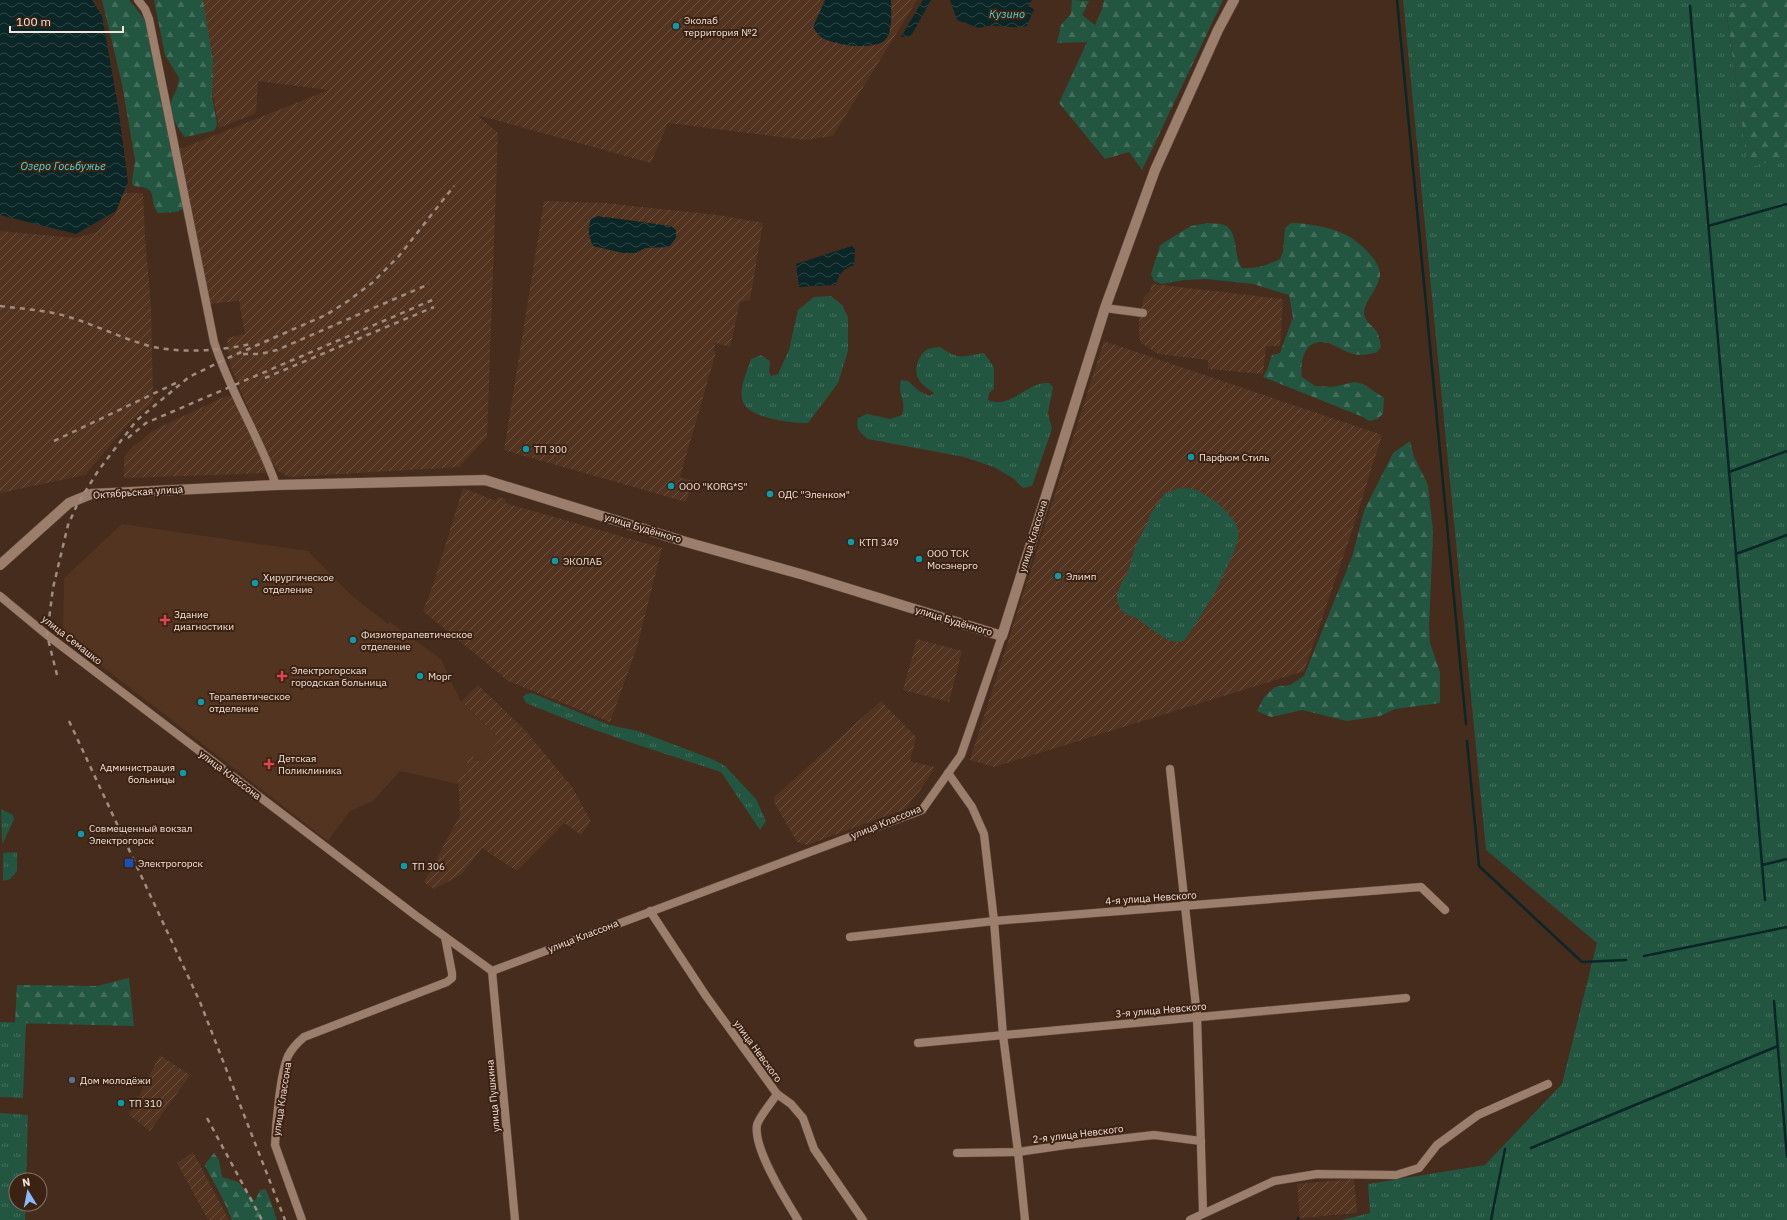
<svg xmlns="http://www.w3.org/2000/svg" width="1787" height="1220" font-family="'IBM Plex Sans',sans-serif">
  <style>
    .industrial { fill: url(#industrial-furrows) }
    .built { fill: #533421 }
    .grass { fill: url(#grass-tufts) }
    .forest { fill: url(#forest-firs) }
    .water { fill: url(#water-waves) }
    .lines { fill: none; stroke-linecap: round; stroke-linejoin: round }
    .stream { stroke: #0a2626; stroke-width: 2.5 }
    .minor-casing { stroke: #604a3d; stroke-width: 9 }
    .tertiary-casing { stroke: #604a3d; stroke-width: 11 }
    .minor { stroke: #9c7e6c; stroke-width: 8 }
    .tertiary { stroke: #9c7e6c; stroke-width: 10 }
    .rail { stroke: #a18c80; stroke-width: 2.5; stroke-dasharray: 5 5; stroke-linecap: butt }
    .culture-dot { fill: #0f9aa8; stroke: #3b2213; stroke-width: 1.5 }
    .health-dot { fill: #e0444e; stroke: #3b2213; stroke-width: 1.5 }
    .transit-dot { fill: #1a4fb4; stroke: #3b2213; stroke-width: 1.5 }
    .service-dot { fill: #5c6f8a; stroke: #3b2213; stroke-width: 1.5 }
    .labels { text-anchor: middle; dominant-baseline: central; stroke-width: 4; stroke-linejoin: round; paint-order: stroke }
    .poi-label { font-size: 10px; fill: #f5e4db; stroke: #3b2213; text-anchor: start }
    .street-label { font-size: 10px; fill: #f5e4db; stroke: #3b2213 }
    .water-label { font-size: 11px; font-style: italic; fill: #53d7d7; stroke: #3b2213 }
  </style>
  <defs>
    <pattern id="industrial-furrows" width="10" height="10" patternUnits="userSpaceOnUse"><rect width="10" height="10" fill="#533421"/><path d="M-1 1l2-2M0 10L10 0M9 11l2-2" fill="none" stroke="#6c5141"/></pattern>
    <pattern id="grass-tufts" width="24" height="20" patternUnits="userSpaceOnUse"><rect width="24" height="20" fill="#235641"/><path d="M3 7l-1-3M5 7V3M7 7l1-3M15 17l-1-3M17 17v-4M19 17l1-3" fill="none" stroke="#446e5c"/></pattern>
    <pattern id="forest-firs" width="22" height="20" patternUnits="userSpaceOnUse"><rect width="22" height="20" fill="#235641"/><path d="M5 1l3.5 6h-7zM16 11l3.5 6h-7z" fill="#446e5c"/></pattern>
    <pattern id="water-waves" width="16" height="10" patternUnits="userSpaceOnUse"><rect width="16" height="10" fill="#0a2626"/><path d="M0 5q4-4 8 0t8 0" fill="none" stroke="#2e4545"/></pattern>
  </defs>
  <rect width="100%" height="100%" fill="#462c1d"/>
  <g class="industrial">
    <polygon points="194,0 917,0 833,136 805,140 668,123 651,163 477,115 498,133 487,437 459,467 289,477 278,471 268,456 230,365 227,338 245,334 239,301 209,304 180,149 329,90 258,81 256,113 219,128"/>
    <polygon points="123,193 143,193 145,238 151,307 153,402 129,423 85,475 0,493 0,231 76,238 97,232 115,215"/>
    <polygon points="544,201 605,203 718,215 763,223 750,300 740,302 730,347 716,343 713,351 716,352 680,477 693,481 686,502 504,450"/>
    <polygon points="1152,284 1283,299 1280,346 1266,346 1263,374 1208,369 1208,360 1158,354 1141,343 1139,337 1139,321 1144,297 1150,291"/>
    <polygon points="1104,341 1382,435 1350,537 1304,671 994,767 970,760"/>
    <polygon points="226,396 235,397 270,473 124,478 124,457 134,446 154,430"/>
    <polygon points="463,488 496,501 498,497 506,499 505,503 662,548 637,647 610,722 508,681 423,611 433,585"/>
    <polygon points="917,639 962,651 949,702 903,690"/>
    <polygon points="478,685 525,730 572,787 591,821 581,835 564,823 517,871 482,848 462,874 434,889 424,882 460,815 458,774 467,756 475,757 480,761 500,739 461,702"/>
    <polygon points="881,701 916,737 910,761 935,767 921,789 905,809 807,845 797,842 774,802 774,797"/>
    <polygon points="160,1055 190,1075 150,1131 129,1115"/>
    <polygon points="193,1152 229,1220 208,1220 177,1163"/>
    <polygon points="1354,1179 1357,1213 1300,1218 1297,1184"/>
  </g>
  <polygon class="built" points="122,524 308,551 351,595 388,624 390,622 441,659 461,702 500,739 480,761 475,757 467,757 467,774 458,774 458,784 400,771 373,801 350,811 328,841 63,636 64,578"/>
  <g class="grass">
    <polygon points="1403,0 1747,0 1727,17 1748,167 1787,156 1787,1220 1342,1220 1370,1213 1368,1184 1485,1165 1562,1084 1597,943 1486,850"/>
    <path d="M831 296 842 305 848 317V351L838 383 808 423C793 424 749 418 743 402 738 389 747 372 751 359L761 355 770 361 769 372 771 376 778 374 789 350 798 310 814 297Z"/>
    <path d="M940 347C961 361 961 356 984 353L994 367V389L989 393 988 400C1011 410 1027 381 1049 383L1053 387 1048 413 1052 429 1032 486 1023 488 1014 479 994 467 964 457 868 439C860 433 855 429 858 418L867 414 890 419 902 415C907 401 897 394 901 380L908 381 919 391 930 396 934 393C929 389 921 385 918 378 914 370 918 357 925 351 929 348 935 347 940 347Z"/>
    <polygon points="1180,488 1195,489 1215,501 1226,511 1236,524 1238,531 1238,539 1233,554 1214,595 1184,641 1176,642 1168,640 1154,631 1135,617 1127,615 1121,610 1118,603 1117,595 1122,581 1127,575 1136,544 1148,522 1150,515 1165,493"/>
    <polygon points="532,693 609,725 638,731 712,759 725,766 756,799 766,821 760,830 721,772 626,741 573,722 526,703 523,697 526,694"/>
    <polygon points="1,809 13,815 14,819 3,843 2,842"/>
    <polygon points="17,852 17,871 10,879 3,881 3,853"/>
    <polygon points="0,1022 26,1023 23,1098 0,1097"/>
    <polygon points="0,1113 28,1115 26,1180 16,1180 16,1204 26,1204 25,1220 0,1220"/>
  </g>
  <g class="forest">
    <path d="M102 0H129L146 21 184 208 177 212 158 213C147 198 161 188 134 186L132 183 135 160 122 84Z"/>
    <path d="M154 0H203L213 61 212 97 217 124 216 128 213 131 185 137C178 129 168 113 171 102 174 94 179 86 179 78L165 55Z"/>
    <polygon points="1072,0 1089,1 1082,15 1095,25 1102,9 1104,0 1223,0 1142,170 1129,152 1105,159 1059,103 1087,42 1057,43 1061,25 1071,14"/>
    <polygon points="1747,0 1787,0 1787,156 1748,168 1727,16"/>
    <path d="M1208 223C1213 224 1220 223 1224 225 1239 230 1233 257 1242 268 1256 269 1268 265 1280 259L1283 252 1285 228 1291 223C1308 223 1329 227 1344 234 1357 239 1382 262 1380 276 1378 289 1365 300 1364 312 1364 322 1373 325 1377 332 1379 336 1380 342 1381 347L1376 353C1368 354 1361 356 1354 354 1343 352 1332 342 1322 342 1303 341 1300 364 1302 377L1315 386 1332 387 1355 382 1363 384 1384 398 1383 414 1377 419 1369 421 1363 417 1263 377 1267 370 1272 355 1280 353 1293 317 1289 295 1253 284 1206 279 1184 280 1161 284 1154 281 1151 274 1160 245 1191 226Z"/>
    <polygon points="1410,441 1414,457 1428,485 1433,532 1429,628 1430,643 1440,672 1440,703 1395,709 1380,716 1347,721 1302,710 1271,717 1257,711 1264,697 1275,687 1290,685 1304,676 1352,557 1364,511 1393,453"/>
    <polygon points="129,978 134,1026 15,1023 17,985 97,986"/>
    <path d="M214 1153 219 1160 222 1177 238 1182 255 1201 260 1190 265 1189C269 1194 274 1212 277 1220H232L222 1197 205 1166 206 1163Z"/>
  </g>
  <g class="water">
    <polygon points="0,0 92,0 102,16 118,106 128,182 116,211 76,234 0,215"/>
    <path d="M825 0H891C891 11 893 31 886 39 875 52 833 45 821 37 818 35 815 30 813 27Z"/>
    <polygon points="923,0 931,0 911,36 901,37"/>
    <path d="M950 0H1032L1028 6 1034 9 1027 26C1010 30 994 22 979 28L957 20Z"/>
    <path d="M598 216 671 226 676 230V238L669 247 645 248 636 253H623L593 246C589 236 587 230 591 219Z"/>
    <path d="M852 246 855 249 854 265C843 269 839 273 836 285L799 287 796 264Z"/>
  </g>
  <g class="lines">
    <g class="stream">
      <polyline points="1397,0 1466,724"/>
      <polyline points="1690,6 1765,900"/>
      <polyline points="1708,226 1787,204"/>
      <polyline points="1729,472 1787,451"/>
      <polyline points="1736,554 1787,535"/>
      <polyline points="1467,741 1479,866 1582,962 1626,960"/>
      <polyline points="1762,865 1787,859"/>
      <polyline points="1644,956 1787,927"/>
      <polyline points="1774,1001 1787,1157"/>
      <polyline points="1531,1148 1778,1046"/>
      <polyline points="1298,1218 1298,1220"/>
      <polyline points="1491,1220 1505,1149"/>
    </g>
    <defs>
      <g id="minor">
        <path d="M138 0 145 9 149 19 214 342C230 392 259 436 276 485"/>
        <polyline points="1105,308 1143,313"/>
        <polyline points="0,596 47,635 415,915 492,971"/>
        <polyline points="1170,769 1197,1016 1203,1212"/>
        <polyline points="948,773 972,807 984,834 994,921 1003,1035 1018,1152 1025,1220"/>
        <polyline points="650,911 706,996 777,1094 791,1104 803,1118 814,1149 863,1220"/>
        <polyline points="850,937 994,921 1421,887 1445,910"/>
        <polyline points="492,971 922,810 961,755 1002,636"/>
        <polyline points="492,971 515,1220"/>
        <polyline points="918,1043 1406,998"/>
        <path d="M777 1094C772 1102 759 1117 757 1125 753 1148 785 1199 798 1220"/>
        <polyline points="957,1153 1018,1152 1066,1145 1154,1135 1201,1141"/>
        <path d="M302 1220 275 1145C276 1124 280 1074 288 1056 292 1048 297 1043 304 1037L447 982 452 978V973L445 937"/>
        <polyline points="1190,1220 1274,1181 1317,1174 1396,1175 1419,1168 1437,1145 1478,1115 1548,1084"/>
      </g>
      <polyline id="tertiary" points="0,565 69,503 91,494 276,485 485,480 686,542 804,575 1002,636 1105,308 1155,170 1218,30 1234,0"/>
    </defs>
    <use href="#minor" class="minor-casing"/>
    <use href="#tertiary" class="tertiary-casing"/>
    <use href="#minor" class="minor"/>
    <use href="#tertiary" class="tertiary"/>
    <g class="rail">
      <path d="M0 306C23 309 46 310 69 317 95 325 119 337 146 345 178 354 218 351 251 344"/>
      <polyline points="243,354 260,354 277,350 429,284"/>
      <polyline points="265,378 434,307"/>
      <polyline points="128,438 146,423 437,298"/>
      <polyline points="54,441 178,382"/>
      <polyline points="57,675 47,635 53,588 68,525 77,505 98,471 136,421 189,377 230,357 326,315 348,301 372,283 399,256 454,186"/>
      <polyline points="69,721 200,1002 285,1220"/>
      <polyline points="207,1118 262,1220"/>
    </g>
  </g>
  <g class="culture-dot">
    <circle cx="676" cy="26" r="4"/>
    <circle cx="526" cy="449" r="4"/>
    <circle cx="1191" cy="457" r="4"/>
    <circle cx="671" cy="486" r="4"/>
    <circle cx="770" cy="494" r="4"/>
    <circle cx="851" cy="542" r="4"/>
    <circle cx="919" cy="559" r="4"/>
    <circle cx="555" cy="561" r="4"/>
    <circle cx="1058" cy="576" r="4"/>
    <circle cx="255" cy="583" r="4"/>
    <circle cx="353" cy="640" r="4"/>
    <circle cx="420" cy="676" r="4"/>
    <circle cx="201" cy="702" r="4"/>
    <circle cx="183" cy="773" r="4"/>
    <circle cx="81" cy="834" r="4"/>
    <circle cx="404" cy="866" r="4"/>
    <circle cx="121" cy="1103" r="4"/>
  </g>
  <g class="health-dot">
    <path d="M163 614h4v4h4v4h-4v4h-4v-4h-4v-4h4z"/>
    <path d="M280 670h4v4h4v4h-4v4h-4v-4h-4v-4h4z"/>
    <path d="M267 758h4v4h4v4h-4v4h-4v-4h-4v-4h4z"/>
  </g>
  <rect class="transit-dot" x="124" y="858" width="10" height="10" rx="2"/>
  <circle class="service-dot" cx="72" cy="1080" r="4"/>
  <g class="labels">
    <g class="poi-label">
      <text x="684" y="20">Эколаб<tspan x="684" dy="12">территория №2</tspan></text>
      <text x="534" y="449">ТП 300</text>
      <text x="1199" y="457">Парфюм Стиль</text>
      <text x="679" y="486">ООО "KORG*S"</text>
      <text x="778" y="494">ОДС "Эленком"</text>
      <text x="859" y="542">КТП 349</text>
      <text x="927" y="553">ООО ТСК<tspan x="927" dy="12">Мосэнерго</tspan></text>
      <text x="563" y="561">ЭКОЛАБ</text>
      <text x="1066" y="576">Элимп</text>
      <text x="263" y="577">Хирургическое<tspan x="263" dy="12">отделение</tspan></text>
      <text x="174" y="614">Здание<tspan x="174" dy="12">диагностики</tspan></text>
      <text x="361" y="634">Физиотерапевтическое<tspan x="361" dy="12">отделение</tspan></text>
      <text x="291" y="670">Электрогорская<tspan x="291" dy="12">городская больница</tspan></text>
      <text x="428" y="676">Морг</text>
      <text x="209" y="696">Терапевтическое<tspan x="209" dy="12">отделение</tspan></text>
      <text x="278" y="758">Детская<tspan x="278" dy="12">Поликлиника</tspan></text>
      <text x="175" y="767" text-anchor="end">Администрация<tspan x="175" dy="12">больницы</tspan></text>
      <text x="89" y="828">Совмещенный вокзал<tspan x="89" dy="12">Электрогорск</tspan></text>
      <text x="138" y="863">Электрогорск</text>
      <text x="412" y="866">ТП 306</text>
      <text x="80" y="1080">Дом молодёжи</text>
      <text x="129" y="1103">ТП 310</text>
    </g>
    <g class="street-label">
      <text transform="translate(138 492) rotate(-4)">Октябрьская улица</text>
      <text transform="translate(643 528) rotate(17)">улица Будённого</text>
      <text transform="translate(1033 536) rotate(-73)">улица Классона</text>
      <text transform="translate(954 621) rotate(17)">улица Будённого</text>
      <text transform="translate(72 640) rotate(38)">улица Семашко</text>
      <text transform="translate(230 775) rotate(37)">улица Классона</text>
      <text transform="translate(886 822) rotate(-22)">улица Классона</text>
      <text transform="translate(1151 898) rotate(-4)">4-я улица Невского</text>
      <text transform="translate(583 936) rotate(-21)">улица Классона</text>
      <text transform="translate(1161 1010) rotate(-5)">3-я улица Невского</text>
      <text transform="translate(758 1051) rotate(54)">улица Невского</text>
      <text transform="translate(493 1096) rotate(-95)">улица Пушкина</text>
      <text transform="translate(282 1099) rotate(-81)">улица Классона</text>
      <text transform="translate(1078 1134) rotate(-7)">2-я улица Невского</text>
    </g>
    <g class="water-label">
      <text x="1007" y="14">Кузино</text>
      <text x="63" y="166">Озеро Госьбужье</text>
    </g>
  </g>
  <g transform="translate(28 1192) rotate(350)"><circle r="19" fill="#3b2213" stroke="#857063"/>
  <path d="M0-3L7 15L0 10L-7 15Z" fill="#8abafc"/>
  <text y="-6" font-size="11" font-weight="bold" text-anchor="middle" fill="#f5e4db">N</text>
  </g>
  <path d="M10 26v6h113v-6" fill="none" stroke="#f5e4db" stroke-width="2"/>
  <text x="16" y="26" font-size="12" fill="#f5e4db" stroke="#3b2213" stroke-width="3" paint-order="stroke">100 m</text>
</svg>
